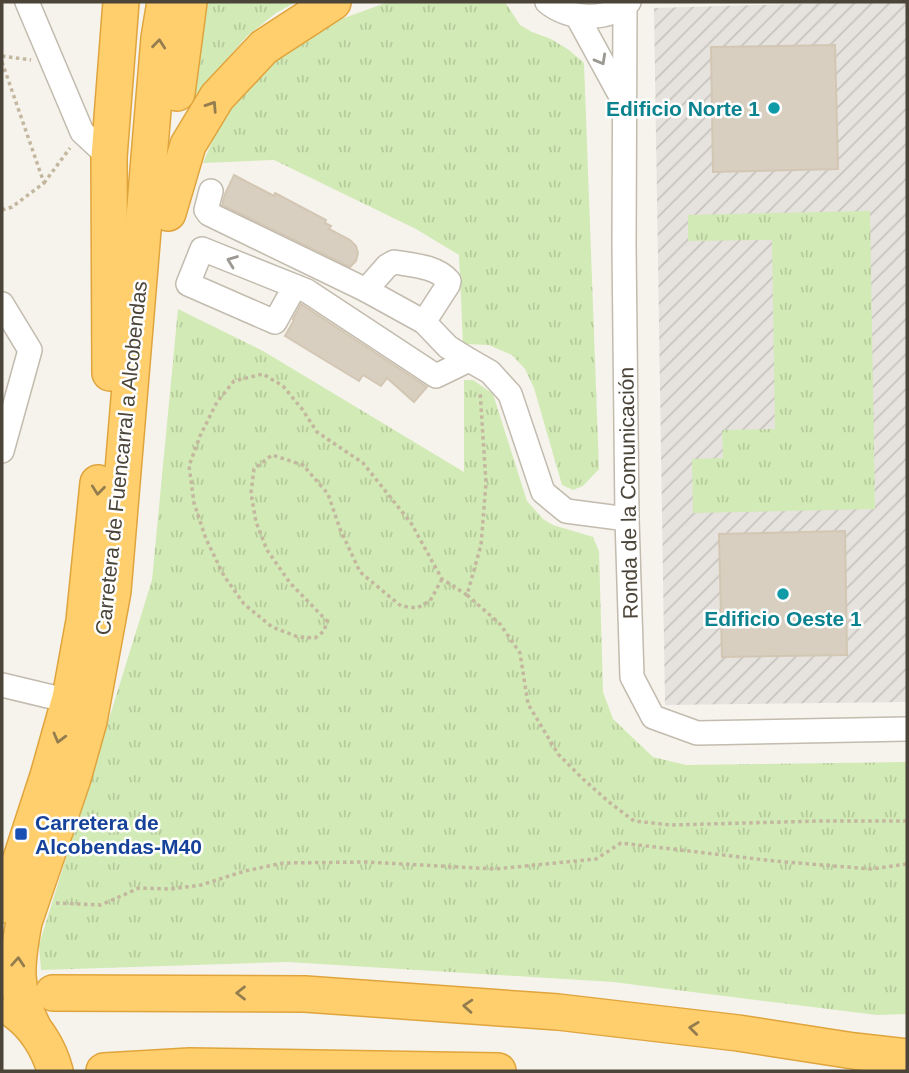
<svg xmlns="http://www.w3.org/2000/svg" width="909" height="1073" font-family="Arial,sans-serif">
  <style>
    .industrial { fill: url(#industrial-furrows) }
    .park { fill: url(#park-tufts) }
    .building { fill: #d8cfc1; stroke: #d3c7b4; stroke-width: 2 }
    .lines { fill: none; stroke-linecap: round; stroke-linejoin: round }
    .minor-casing { stroke: #c2bbae; stroke-width: 26 }
    .highway-casing { stroke: #e0a43c; stroke-width: 38 }
    .path { stroke: #c4b79f; stroke-width: 3.5; stroke-dasharray: 3.5 3.5; stroke-linecap: butt }
    .minor { stroke: #fff; stroke-width: 23 }
    .highway { stroke: #ffcf6e; stroke-width: 35 }
    .oneway { stroke: #937c4e }
    .oneway2 { stroke: #9c9892 }
    .culture-dot { fill: #0f9aa8; stroke: #fff; stroke-width: 2.5 }
    .transit-dot { fill: #1a4fb4; stroke: #fff; stroke-width: 2.5 }
    .labels { text-anchor: middle; dominant-baseline: central; stroke-width: 5; stroke-linejoin: round; paint-order: stroke }
    .culture-label { font-size: 21px; font-weight: bold; fill: #0d838f; stroke: #fff; text-anchor: end }
    .street-label { font-size: 21px; fill: #4b4439; stroke: #fff }
    .transit-label { font-size: 21px; font-weight: bold; fill: #164399; stroke: #fff; text-anchor: start }
  </style>
  <defs>
    <pattern id="industrial-furrows" width="10" height="10" patternUnits="userSpaceOnUse" patternTransform="scale(1.75)"><rect width="10" height="10" fill="#e6e2dd"/><path d="M-1 1l2-2M0 10L10 0M9 11l2-2" fill="none" stroke="#c7c3be"/></pattern>
    <pattern id="park-tufts" width="24" height="20" patternUnits="userSpaceOnUse" patternTransform="scale(1.75)"><rect width="24" height="20" fill="#d2eab5"/><path d="M3 7l-1-3M5 7V3M7 7l1-3M15 17l-1-3M17 17v-4M19 17l1-3" fill="none" stroke="#b6ca9c"/></pattern>
  </defs>
  <rect width="100%" height="100%" fill="#f6f3ec"/>
  <polygon class="industrial" points="863,2 907,2 907,702 665,705 654,8"/>
  <g class="park">
    <polygon points="202,2 296,2 276,13 247,36 193,98"/>
    <polygon points="388,2 505,2 520,25 532,32 551,39 569,50 584,63 599,469 583,486 573,490 562,485 534,388 525,369 512,355 489,345 463,344 459,255 416,229 274,160 203,163 225,112 262,70 306,39 336,21"/>
    <polygon points="870,211 875,509 693,513 692,459 723,458 722,430 775,429 772,240 688,241 688,215"/>
    <polygon points="178,309 263,351 464,472 464,380 473,380 493,394 527,501 543,519 553,525 593,537 599,551 603,692 613,719 653,757 686,765 907,762 907,1014 877,1015 613,982 288,962 41,970 39,945 152,580"/>
  </g>
  <g class="building">
    <polygon points="835,45 838,169 713,172 711,47"/>
    <polygon points="234,175 274,196 275,193 326,220 325,223 331,226 329,229 350,240 356,246 358,253 356,261 350,267 222,205 225,194"/>
    <polygon points="301,304 427,387 414,402 387,378 381,386 363,375 359,381 285,336 294,320 293,319"/>
    <polygon points="845,531 847,655 722,657 719,534"/>
  </g>
  <g class="lines">
    <defs>
      <g id="minor">
        <polyline points="27,2 82,132 109,157"/>
        <path d="M547 2C569 20 607 22 629 2"/>
        <polyline points="625,6 624,245 627,519 632,677 653,717 697,733 907,729"/>
        <polyline points="577,16 624,102"/>
        <polyline points="211,191 206,210 209,214 366,290 424,322 448,347 469,360"/>
        <polyline points="295,286 275,322 188,284 202,249 307,291 436,376 469,360 490,372 510,394 543,492 566,511 627,519"/>
        <path d="M366 290 387 266 394 262C412 265 436 266 449 281L448 285 424 322"/>
        <polyline points="2,304 30,350 2,451"/>
        <polyline points="2,685 69,701"/>
      </g>
      <g id="highway">
        <polyline points="177,93 189,2"/>
        <polyline points="168,213 188,145 217,97 264,47 333,2"/>
        <polyline points="110,373 109,157 121,2"/>
        <polyline points="2,905 15,877 48,776 70,698 84,621 98,483"/>
        <polyline points="53,993 305,994 558,1012 738,1033 854,1051 907,1057"/>
        <path d="M16 1012C35 1026 49 1048 55 1071"/>
        <path d="M33 1027C13 988 16 965 24 922L73 778 89 721 113 591 159 38 165 2"/>
        <polyline points="104,1071 190,1066 498,1071"/>
      </g>
    </defs>
    <use href="#minor" class="minor-casing"/>
    <use href="#highway" class="highway-casing"/>
    <g class="path">
      <polyline points="2,56 31,60"/>
      <polyline points="2,62 44,183 12,207 2,210"/>
      <polyline points="44,183 70,148"/>
      <polyline points="442,579 430,601 417,608 401,606 360,572 340,529 328,494 303,465 272,455 254,469 251,493 256,522 267,550 290,583 327,621 324,631 315,638 298,637 272,627 244,604 224,576 206,539 194,503 189,466 200,436 217,402 234,381 263,374 283,386 302,409 317,432 363,463 411,523 442,579 467,595 481,545 486,483 480,391"/>
      <polyline points="467,595 500,624 520,653 528,704 558,754 583,779 609,802 634,821 671,825 820,821 907,821"/>
      <polyline points="56,903 101,905 139,888 171,889 201,885 245,871 283,863 366,862 495,869 596,859 621,843 774,861 871,869 907,864"/>
    </g>
    <use href="#minor" class="minor"/>
    <use href="#highway" class="highway"/>
  </g>
  <defs><path id="oneway-chevron" d="M-2-3.5L2.5 0L-2 3.5" fill="none" stroke-width="1.6" stroke-linecap="round" stroke-linejoin="round" transform="scale(1.75)"/></defs>
  <g class="oneway">
    <use href="#oneway-chevron" transform="translate(159 44) rotate(-84)"/>
    <use href="#oneway-chevron" transform="translate(212 106) rotate(-57)"/>
    <use href="#oneway-chevron" transform="translate(98 490) rotate(96)"/>
    <use href="#oneway-chevron" transform="translate(59 738) rotate(105)"/>
    <use href="#oneway-chevron" transform="translate(18 962) rotate(-86)"/>
    <use href="#oneway-chevron" transform="translate(241 993) rotate(-180)"/>
    <use href="#oneway-chevron" transform="translate(468 1006) rotate(-176)"/>
    <use href="#oneway-chevron" transform="translate(694 1028) rotate(-173)"/>
  </g>
  <g class="oneway2">
    <use href="#oneway-chevron" transform="translate(601 60) rotate(61)"/>
    <use href="#oneway-chevron" transform="translate(232 261) rotate(-159)"/>
  </g>
  <g class="culture-dot">
    <circle cx="774" cy="108" r="7"/>
    <circle cx="783" cy="594" r="7"/>
  </g>
  <rect class="transit-dot" x="14" y="827" width="14" height="14" rx="3.5"/>
  <g class="labels">
    <g class="culture-label">
      <text x="760" y="108">Edificio Norte 1</text>
      <text x="783" y="618" text-anchor="middle">Edificio Oeste 1</text>
    </g>
    <g class="street-label">
      <text transform="translate(121 458) rotate(-84)">Carretera de Fuencarral a Alcobendas</text>
      <text transform="translate(628 493) rotate(-91)">Ronda de la Comunicación</text>
    </g>
    <g class="transit-label">
      <text x="35" y="822">Carretera de<tspan x="35" dy="24">Alcobendas-M40</tspan></text>
    </g>
  </g>
  <rect width="909" height="1073" fill="none" stroke="#4b4439" stroke-width="7"/>
</svg>
